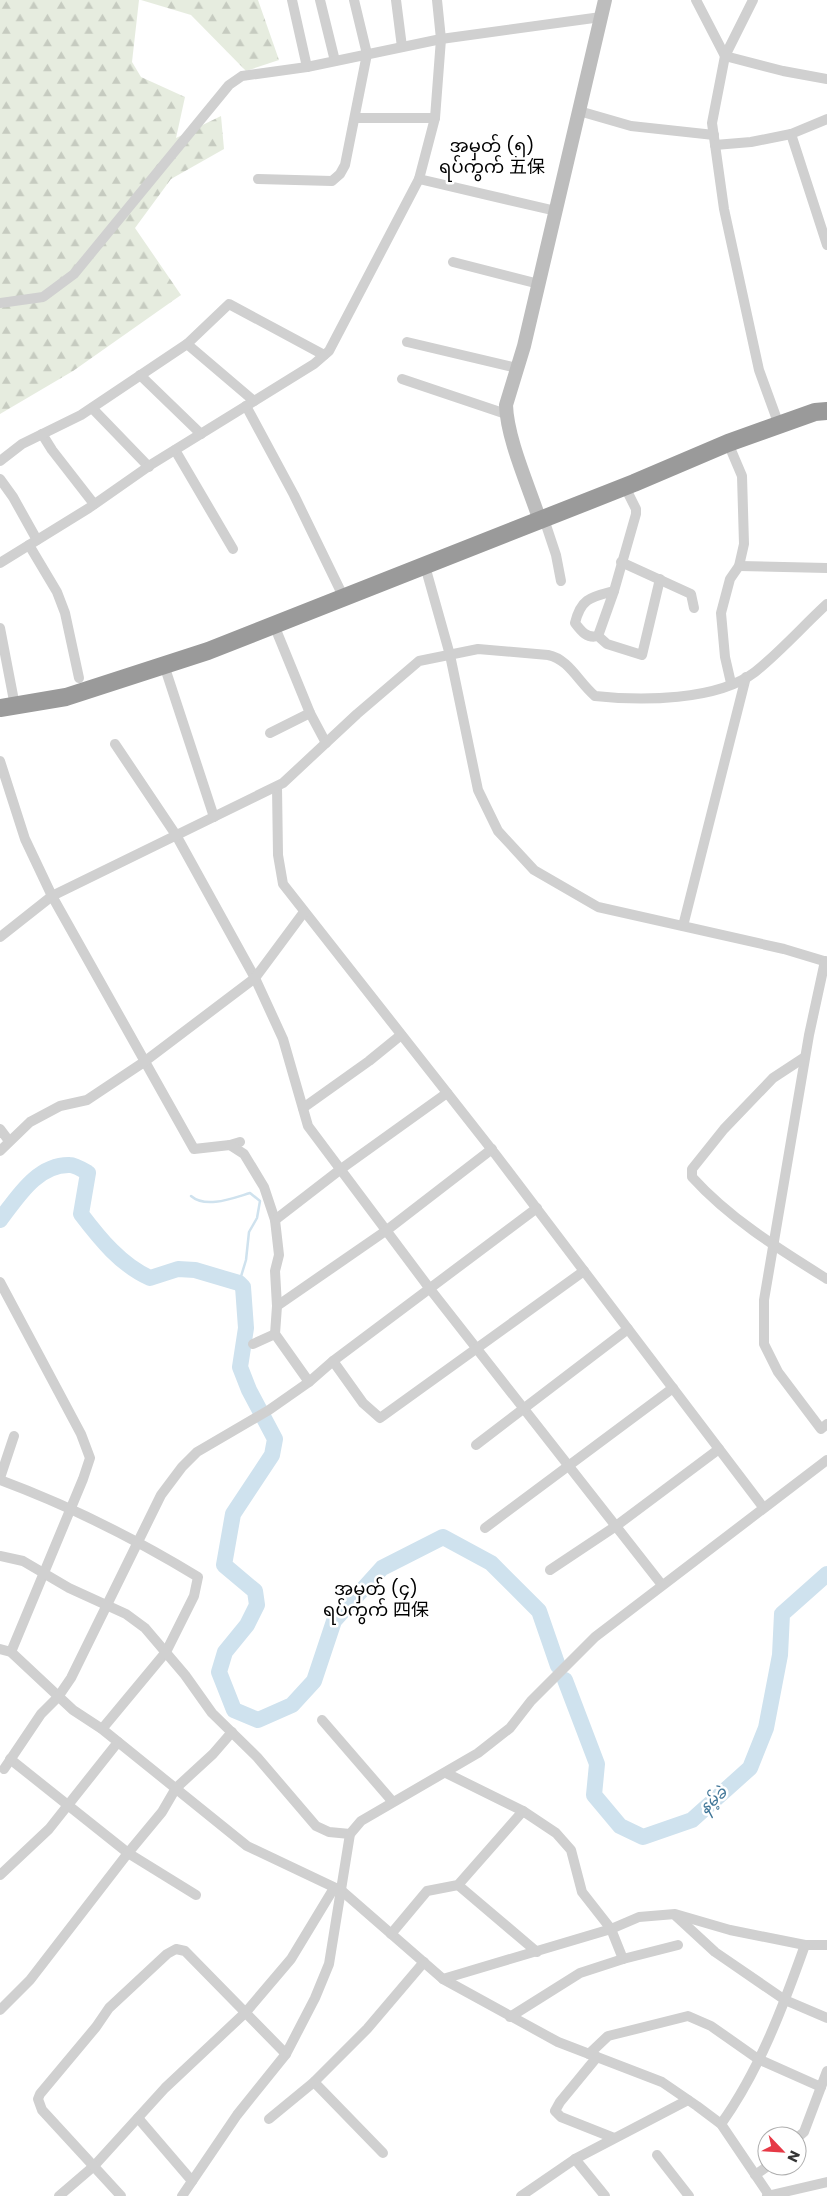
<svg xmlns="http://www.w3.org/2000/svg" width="827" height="2196" font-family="Poppins,'Noto Sans SC','Noto Sans Myanmar',sans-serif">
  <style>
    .forest { fill: url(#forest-firs) }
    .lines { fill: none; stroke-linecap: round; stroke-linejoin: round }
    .stream { stroke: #cfe2ee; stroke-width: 2.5 }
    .river { stroke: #cfe2ee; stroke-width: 16 }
    .street { stroke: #d0d0d0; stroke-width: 10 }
    .secondary { stroke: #bdbdbd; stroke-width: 14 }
    .highway { stroke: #9a9a9a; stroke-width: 18 }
    .labels { text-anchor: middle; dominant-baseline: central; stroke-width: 5; stroke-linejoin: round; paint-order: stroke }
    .water-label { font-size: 16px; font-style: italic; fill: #3f7597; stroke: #fff }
    .quarter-label { font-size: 18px; fill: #000; stroke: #fff }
  </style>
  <defs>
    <pattern id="forest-firs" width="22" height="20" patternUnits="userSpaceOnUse" patternTransform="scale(1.25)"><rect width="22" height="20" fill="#e6ecdf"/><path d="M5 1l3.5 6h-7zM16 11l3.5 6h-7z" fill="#c6cbc0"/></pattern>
  </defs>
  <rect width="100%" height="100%" fill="#fff"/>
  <g class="forest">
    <polygon points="0,0 139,0 132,62 141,77 185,97 176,138 221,116 224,149 171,179 135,228 181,295 73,371 0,414"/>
    <polygon points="141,0 258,0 279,60 246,71 191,15"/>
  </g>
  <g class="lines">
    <path class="stream" d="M191 1196C206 1209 233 1198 250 1193L260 1201 257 1218 249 1232 246 1260 239 1283"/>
    <g class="river">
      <path d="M0 1220C17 1198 37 1164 70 1165 75 1165 83 1170 88 1173L81 1214C100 1239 121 1265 150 1278L178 1269 195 1270 239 1283 243 1287 246 1328 240 1367 249 1390 275 1439 272 1455 233 1514 224 1565 255 1591 257 1605 247 1625 225 1652 219 1672 234 1710 258 1720 292 1705 314 1681 334 1621 382 1568 443 1537 491 1563 539 1611 558 1666"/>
      <polyline points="565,1680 597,1764 594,1795 620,1826 643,1837 692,1820 750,1768 766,1728 780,1655 782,1614 827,1574"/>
    </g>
    <g class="street">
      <polyline points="292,0 307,67"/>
      <polyline points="320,0 335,61"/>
      <polyline points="396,0 402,47"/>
      <polyline points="696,0 725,56 783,71 827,79"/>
      <polyline points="753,0 725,56 712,123 724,209 759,370 779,425"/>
      <polyline points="579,111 631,126 714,135"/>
      <polyline points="356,118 435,118"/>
      <polyline points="791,134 827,245"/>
      <polyline points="715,145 751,142 791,134 827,119"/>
      <polyline points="258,179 332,181 340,174 345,165 367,54 354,0"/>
      <polyline points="419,179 556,211"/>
      <polyline points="453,262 539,284"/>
      <polyline points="0,303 43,297 74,274 229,85 242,76 307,67 441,39 601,17"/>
      <polyline points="407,342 517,368"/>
      <polyline points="187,344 254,401"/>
      <polyline points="140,375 201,434"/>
      <polyline points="402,379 506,414"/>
      <polyline points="246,406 294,495 344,598"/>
      <polyline points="92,408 149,467"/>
      <polyline points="42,434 52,450 94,504"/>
      <polyline points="728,443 742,476 744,544 739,566 730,579 721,613 725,657 731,683"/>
      <polyline points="175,450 233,549"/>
      <polyline points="0,461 22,444 81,415 187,344 229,304 324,355"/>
      <polyline points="0,479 13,497 37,540"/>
      <path d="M625 487 636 509V514L614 591C591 597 581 598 575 623 581 631 587 639 598 636L607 644 642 655 660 579"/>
      <polyline points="544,519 556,555 561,581"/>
      <polyline points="29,545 57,592 65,613 79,678"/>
      <polyline points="621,562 691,594 694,608"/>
      <polyline points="0,563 89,508 152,464 314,364 329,351 419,179 435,118 441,39 437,0"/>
      <polyline points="425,566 450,655 478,790 498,831 534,870 598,907 784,949 827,962"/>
      <polyline points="739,566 827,568"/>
      <polyline points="274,625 310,713 326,743"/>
      <polyline points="0,628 15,706"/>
      <polyline points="598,636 614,591"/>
      <polyline points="164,665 214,817"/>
      <polyline points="270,733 310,713"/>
      <polyline points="115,744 176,835 255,978 283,1039 308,1126 430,1289 662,1585"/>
      <polyline points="0,761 25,839 52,896 194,1149 230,1145 240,1142"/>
      <polyline points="277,787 278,855 283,884 496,1155 763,1507"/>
      <polyline points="683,926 746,677"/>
      <path d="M0 937 52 896 283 783 357 714 419 661 478 649 548 655C569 659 579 683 595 696 641 701 717 701 755 672 779 653 804 625 827 604"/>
      <polyline points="825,961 809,1035 764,1300 764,1344 778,1372 821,1429 827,1424"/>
      <path d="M805 1057 773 1078 724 1129 692 1169V1177C730 1219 779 1249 827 1279"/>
      <polyline points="303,1108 369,1061 401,1035"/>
      <polyline points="0,1129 9,1141"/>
      <polyline points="230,1145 244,1154 264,1187 275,1220 279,1255 275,1271 277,1306 275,1334 309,1382"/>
      <polyline points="0,1151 30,1122 60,1106 87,1100 144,1062 255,978 304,912"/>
      <polyline points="275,1220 341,1169 447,1093"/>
      <polyline points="0,1282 81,1434 90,1458 83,1479 11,1652"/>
      <polyline points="277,1306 387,1230 492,1149"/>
      <polyline points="253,1344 275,1334"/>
      <polyline points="333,1361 363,1403 380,1418 584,1271"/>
      <polyline points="476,1445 628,1329"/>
      <polyline points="0,1478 14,1436"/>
      <path d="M0 1480C70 1506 134 1538 198 1577L194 1596 166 1652 102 1729"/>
      <polyline points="485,1528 673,1388"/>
      <polyline points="0,1556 23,1561 69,1588 126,1614 145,1628 185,1675 212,1713 257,1757 316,1826 329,1832 350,1834"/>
      <polyline points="550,1570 616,1526 719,1449"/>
      <polyline points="0,1649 11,1652 73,1710 102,1729 247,1846 342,1891 443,1979 558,2042 662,2082 697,2106 721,2124 769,2195"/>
      <polyline points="322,1720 392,1801"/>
      <polyline points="10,1759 128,1853 196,1895"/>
      <polyline points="4,1769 41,1714 58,1697 71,1678 161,1495 182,1467 197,1452 269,1410 309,1382 333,1361 537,1208"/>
      <polyline points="446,1773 523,1811 556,1833 571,1850 582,1892 611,1929 623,1959"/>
      <polyline points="0,1875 49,1829 118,1742"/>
      <polyline points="458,1885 537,1952"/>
      <polyline points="676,1916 715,1952 785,2000 827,2018"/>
      <polyline points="391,1934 427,1891 458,1885 523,1811"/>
      <polyline points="443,1979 611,1929 639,1917 675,1914 730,1930 805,1945 827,1945"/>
      <polyline points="0,2010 30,1980 128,1853 162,1812 176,1788 213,1754 232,1732"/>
      <polyline points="510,2017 580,1973 623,1959 678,1945"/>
      <polyline points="589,2054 608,2036 688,2016 711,2026 758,2059 821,2087"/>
      <polyline points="597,2057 560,2102 555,2111 561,2117 614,2138"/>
      <polyline points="314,2082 383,2153"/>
      <polyline points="138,2118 192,2181"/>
      <polyline points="269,2119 314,2082 367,2029 424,1962"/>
      <path d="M721 2124C759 2071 783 2007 805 1945"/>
      <polyline points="797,2138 804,2132 827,2071"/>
      <polyline points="657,2155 689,2196"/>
      <polyline points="575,2159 605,2196"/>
      <polyline points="755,2175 768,2166"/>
      <polyline points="59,2196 94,2166 165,2088 246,2012 291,1959 334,1888"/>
      <polyline points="121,2196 42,2110 38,2099 40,2094 96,2027 109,2008 167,1954 176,1949 185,1951 286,2054"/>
      <polyline points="182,2196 237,2115 286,2054 315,1998 329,1964 350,1834 361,1821 478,1753 510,1728 531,1701 595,1637 827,1460"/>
      <polyline points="521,2196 575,2159 688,2100"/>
      <polyline points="767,2196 827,2182"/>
    </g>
    <path class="secondary" d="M540 521C529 487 507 439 506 405L524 346 605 0"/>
    <polyline class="highway" points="0,708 66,697 208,651 634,483 728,443 815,412 827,411"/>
  </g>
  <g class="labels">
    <g class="water-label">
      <text transform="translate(713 1800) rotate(-42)">နမ့်ခဲ</text>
    </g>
    <g class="quarter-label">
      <text x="492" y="145">အမှတ် (၅)<tspan x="492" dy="21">ရပ်ကွက် 五保</tspan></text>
      <text x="376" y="1588">အမှတ် (၄)<tspan x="376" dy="21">ရပ်ကွက် 四保</tspan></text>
    </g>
  </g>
  <g transform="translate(782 2151) rotate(115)"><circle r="24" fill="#ffffff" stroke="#adadad"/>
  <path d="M0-4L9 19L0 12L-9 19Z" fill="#e63946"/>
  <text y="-8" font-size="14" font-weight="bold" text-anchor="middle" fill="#333333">N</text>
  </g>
</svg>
